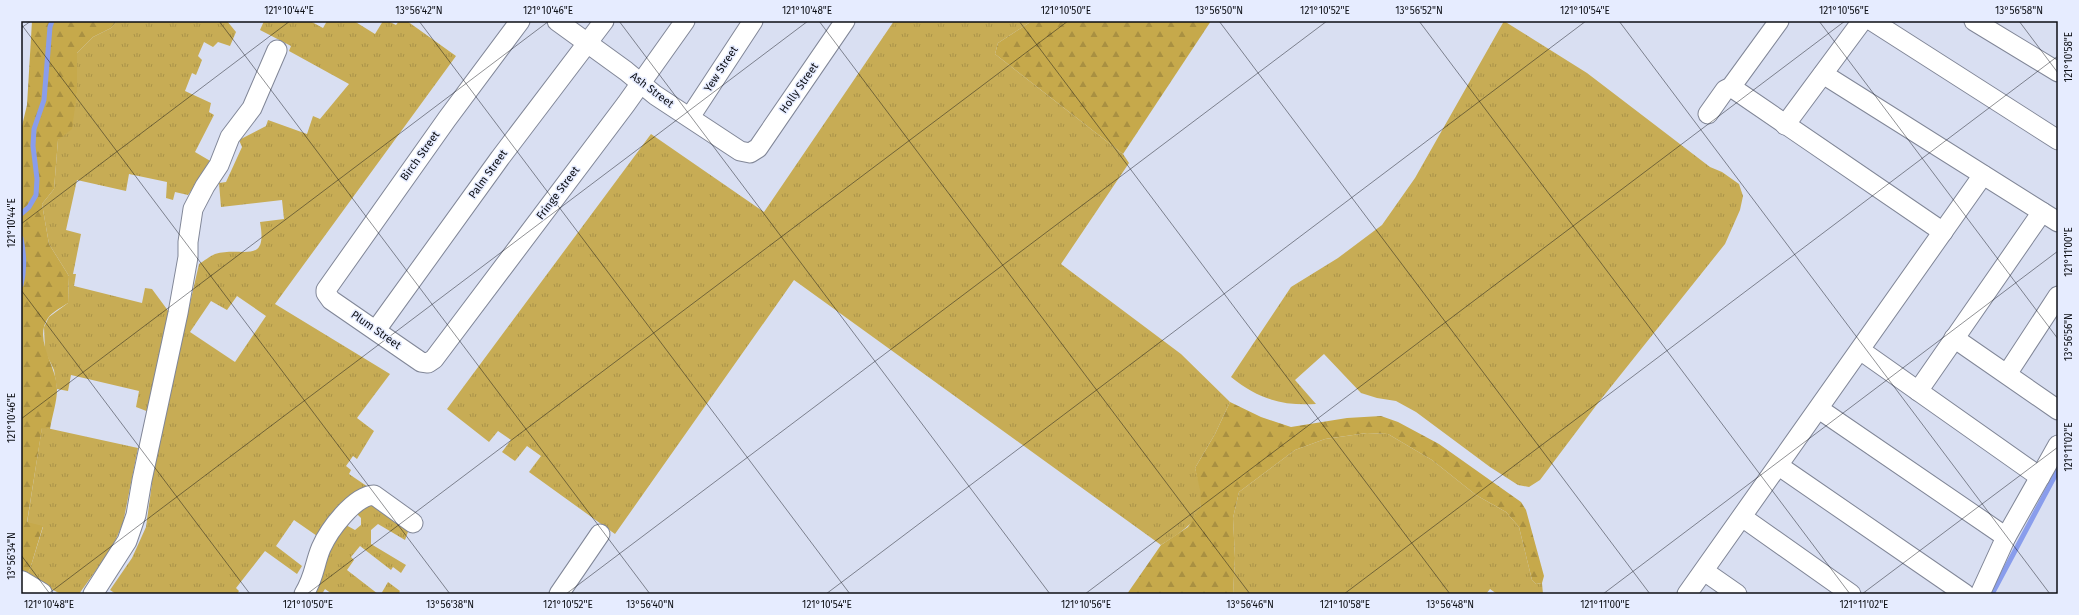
<svg xmlns="http://www.w3.org/2000/svg" width="2079" height="615" font-family="'Fira Sans',sans-serif">
  <style>
    .grass { fill: url(#grass-tufts); fill-rule: evenodd }
    .forest { fill: url(#forest-firs) }
    .lines { fill: none; stroke-linecap: round; stroke-linejoin: round }
    .stream { stroke: #899dec; stroke-width: 5 }
    .street-casing { stroke: #808697; stroke-width: 21 }
    .secondary-casing { stroke: #808697; stroke-width: 24 }
    .street { stroke: #fff; stroke-width: 19 }
    .secondary { stroke: #fff; stroke-width: 22 }
    .ticks { fill: none; stroke: #0c0e14; stroke-width: 1; stroke-opacity: 0.45 }
    .labels { text-anchor: middle; dominant-baseline: central; stroke-width: 3; stroke-linejoin: round; paint-order: stroke }
    .street-label { font-size: 11px; fill: #0c0e14; stroke: #e6ecff }
    .neatline { fill: none; stroke: #0c0e14; stroke-width: 1.5 }
    .ticks-label { font-size: 10px; text-anchor: middle; fill: #0c0e14 }
  </style>
  <defs>
    <pattern id="grass-tufts" width="24" height="20" patternUnits="userSpaceOnUse"><rect width="24" height="20" fill="#c7ac55"/><path d="M3 7l-1-3M5 7V3M7 7l1-3M15 17l-1-3M17 17v-4M19 17l1-3" fill="none" stroke="#aa9349"/></pattern>
    <pattern id="forest-firs" width="22" height="20" patternUnits="userSpaceOnUse"><rect width="22" height="20" fill="#c6a94b"/><path d="M5 1l3.5 6h-7zM16 11l3.5 6h-7z" fill="#a99041"/></pattern>
  </defs>
  <rect width="100%" height="100%" fill="#d9dff2"/>
  <g class="grass">
    <polygon points="117,21 227,21 236,32 230,46 218,42 213,47 204,42 198,56 202,60 196,75 192,73 185,91 211,103 209,112 214,115 195,152 212,162 188,195 175,192 173,200 166,198 167,182 129,174 126,191 77,180 66,230 81,234 73,274 76,274 74,286 142,303 145,288 152,289 169,312 149,412 136,407 139,391 71,375 68,391 57,389 54,370 45,351 44,327 49,317 68,303 69,276 49,244 42,204 54,189 58,140 77,93 77,53 93,37 111,28"/>
    <path d="M264 21H310L323 28 327 21H354L375 34 383 21H388L396 25 399 21H407L456 56 275 304 390 374 357 418 374 431 357 459 353 456 346 466 351 470 349 474 371 489 320 538 294 520 276 546 302 566 297 574 265 551 236 588 239 591 237 594H116L110 590 132 558 146 527 152 483 149 482 199 264C204 261 210 256 215 254 243 246 268 266 260 222L284 219 282 200 221 207 219 183 226 182 242 147 239 140 266 126 268 120 307 134 313 116 320 119 349 84 289 51 291 46 260 30ZM237 296 266 316 235 362 190 332 211 301 227 310Z"/>
    <path d="M894 21H1032L998 43 995 54 1123 154 1129 163 1061 264 1181 354 1230 402 1215 434 1195 468C1198 479 1203 493 1201 505 1198 523 1175 536 1161 545L794 280 615 534 529 472 541 456 527 446 515 461 502 452 511 440 498 431 489 442 447 409 651 134 764 212Z"/>
    <path d="M1504 21 1587 73 1710 167 1722 172 1739 184 1743 196 1740 210 1725 244 1598 403 1540 480 1529 487 1518 485 1490 467 1416 412 1396 401 1377 398 1361 393 1324 354 1295 380 1316 404C1282 406 1258 399 1231 377L1291 287 1338 258 1382 225 1415 178Z"/>
    <polygon points="42,427 138,448 123,523 112,548 79,594 61,594 25,576 30,569 43,527 27,523"/>
    <polygon points="1367,433 1388,434 1432,460 1476,495 1506,512 1519,527 1532,580 1536,584 1542,583 1543,594 1497,594 1490,589 1486,594 1233,594 1235,558 1233,518 1239,492 1295,450 1325,439"/>
    <polygon points="371,501 409,529 405,540 378,524 371,530 371,544 406,565 401,573 393,567 391,570 360,546 351,557 354,560 347,570 378,594 332,594 325,589 322,594 310,594 323,557 344,524 355,530 361,525 361,518 357,514"/>
    <polygon points="388,582 400,591 398,594 381,594"/>
  </g>
  <g class="forest">
    <path d="M32 21H117L111 28 93 37 77 53V93L72 129 58 140 54 189 42 204 49 244 69 276 68 303C62 307 52 312 48 318 33 340 57 366 57 389 57 402 52 416 50 429L42 428 27 522 43 526 30 569 25 576 21 573V130L27 105Z"/>
    <polygon points="1032,21 1211,21 1123,154 995,54 998,43"/>
    <polygon points="1230,402 1261,417 1291,427 1347,418 1381,416 1398,422 1439,444 1521,502 1526,510 1544,576 1542,583 1536,584 1532,580 1519,527 1506,512 1476,495 1432,460 1388,434 1367,433 1325,439 1295,450 1239,492 1233,518 1235,558 1233,594 1127,594 1161,545 1188,527 1201,506 1200,490 1195,468 1215,434"/>
  </g>
  <g class="lines">
    <g class="stream">
      <polyline points="21,214 29,207 36,195 37,179 33,146 34,129 44,100 50,27 52,21"/>
      <path d="M21 238C24 253 25 270 21 285"/>
      <polyline points="1992,594 2058,470"/>
    </g>
    <defs>
      <g id="street">
        <polyline points="520,21 447,119 326,290 326,293 331,300 421,362 428,363 434,359 626,104 685,21"/>
        <polyline points="557,21 626,71 655,95 740,151 750,153 758,148 845,21"/>
        <polyline points="1872,21 2058,140"/>
        <polyline points="1974,21 2058,72"/>
        <polyline points="1823,74 2058,222"/>
        <polyline points="1731,87 1943,232"/>
        <polyline points="1708,114 1725,90 1731,87 1779,21"/>
        <polyline points="690,117 753,21"/>
        <polyline points="1785,125 1862,21"/>
        <polyline points="376,330 500,158 604,21"/>
        <polyline points="1954,338 2058,410"/>
        <polyline points="1860,350 2040,477"/>
        <polyline points="2007,374 2058,296"/>
        <polyline points="1918,391 2042,212"/>
        <polyline points="1819,409 2006,537"/>
        <polyline points="1779,466 1965,594"/>
        <polyline points="1742,517 1851,594"/>
        <polyline points="1704,571 1737,594"/>
        <polyline points="93,594 127,541 136,515 142,480 178,313 188,257 188,242 193,209 205,186 219,165 230,137 252,108 277,50"/>
        <path d="M304 594C315 576 314 565 321 548 329 530 354 496 374 495L413 523"/>
        <polyline points="559,594 600,534"/>
        <polyline points="1687,594 1983,175"/>
        <polyline points="1980,594 2006,537 2058,445"/>
      </g>
      <polyline id="secondary" points="21,582 41,594"/>
    </defs>
    <use href="#street" class="street-casing"/>
    <use href="#secondary" class="secondary-casing"/>
    <use href="#street" class="street"/>
    <use href="#secondary" class="secondary"/>
  </g>
  <path class="ticks" d="M219 21 650 594M419 21 850 594M619 21 1050 594M819 21 1250 594M1019 21 1450 594M1219 21 1650 594M1419 21 1850 594M1619 21 2050 594M1819 21 2058 339M2019 21 2058 73M21 24 450 594M21 28 31 21M21 224 290 21M21 290 250 594M21 419 549 21M21 555 50 594M48 594 808 21M307 594 1068 21M566 594 1327 21M826 594 1586 21M1085 594 1845 21M1344 594 2058 56M1603 594 2058 251M1862 594 2058 447"/>
  <g class="labels">
    <g class="street-label">
      <text transform="translate(721 69) rotate(-57)">Yew Street</text>
      <text transform="translate(799 88) rotate(-55)">Holly Street</text>
      <text transform="translate(652 90) rotate(37)">Ash Street</text>
      <text transform="translate(420 156) rotate(-54)">Birch Street</text>
      <text transform="translate(488 174) rotate(-54)">Palm Street</text>
      <text transform="translate(558 193) rotate(-53)">Fringe Street</text>
      <text transform="translate(376 330) rotate(35)">Plum Street</text>
    </g>
  </g>
  <rect width="2079" height="615" fill="none" stroke="#e6ecff" stroke-width="44"/>
  <rect x="22" y="22" width="2035" height="571" class="neatline"/>
  <g class="ticks-label">
    <text x="289" y="14">121°10'44"E</text>
    <text x="419" y="14">13°56'42"N</text>
    <text x="548" y="14">121°10'46"E</text>
    <text x="807" y="14">121°10'48"E</text>
    <text x="1066" y="14">121°10'50"E</text>
    <text x="1219" y="14">13°56'50"N</text>
    <text x="1325" y="14">121°10'52"E</text>
    <text x="1419" y="14">13°56'52"N</text>
    <text x="1585" y="14">121°10'54"E</text>
    <text x="1844" y="14">121°10'56"E</text>
    <text x="2019" y="14">13°56'58"N</text>
    <text transform="translate(2068 57) rotate(-90)" y="4">121°10'58"E</text>
    <text transform="translate(11 223) rotate(-90)" y="4">121°10'44"E</text>
    <text transform="translate(2068 252) rotate(-90)" y="4">121°11'00"E</text>
    <text transform="translate(2068 337) rotate(-90)" y="4">13°56'56"N</text>
    <text transform="translate(11 418) rotate(-90)" y="4">121°10'46"E</text>
    <text transform="translate(2068 447) rotate(-90)" y="4">121°11'02"E</text>
    <text transform="translate(11 556) rotate(-90)" y="4">13°56'34"N</text>
    <text x="49" y="608">121°10'48"E</text>
    <text x="308" y="608">121°10'50"E</text>
    <text x="450" y="608">13°56'38"N</text>
    <text x="568" y="608">121°10'52"E</text>
    <text x="650" y="608">13°56'40"N</text>
    <text x="827" y="608">121°10'54"E</text>
    <text x="1086" y="608">121°10'56"E</text>
    <text x="1250" y="608">13°56'46"N</text>
    <text x="1345" y="608">121°10'58"E</text>
    <text x="1450" y="608">13°56'48"N</text>
    <text x="1605" y="608">121°11'00"E</text>
    <text x="1864" y="608">121°11'02"E</text>
  </g>
</svg>
